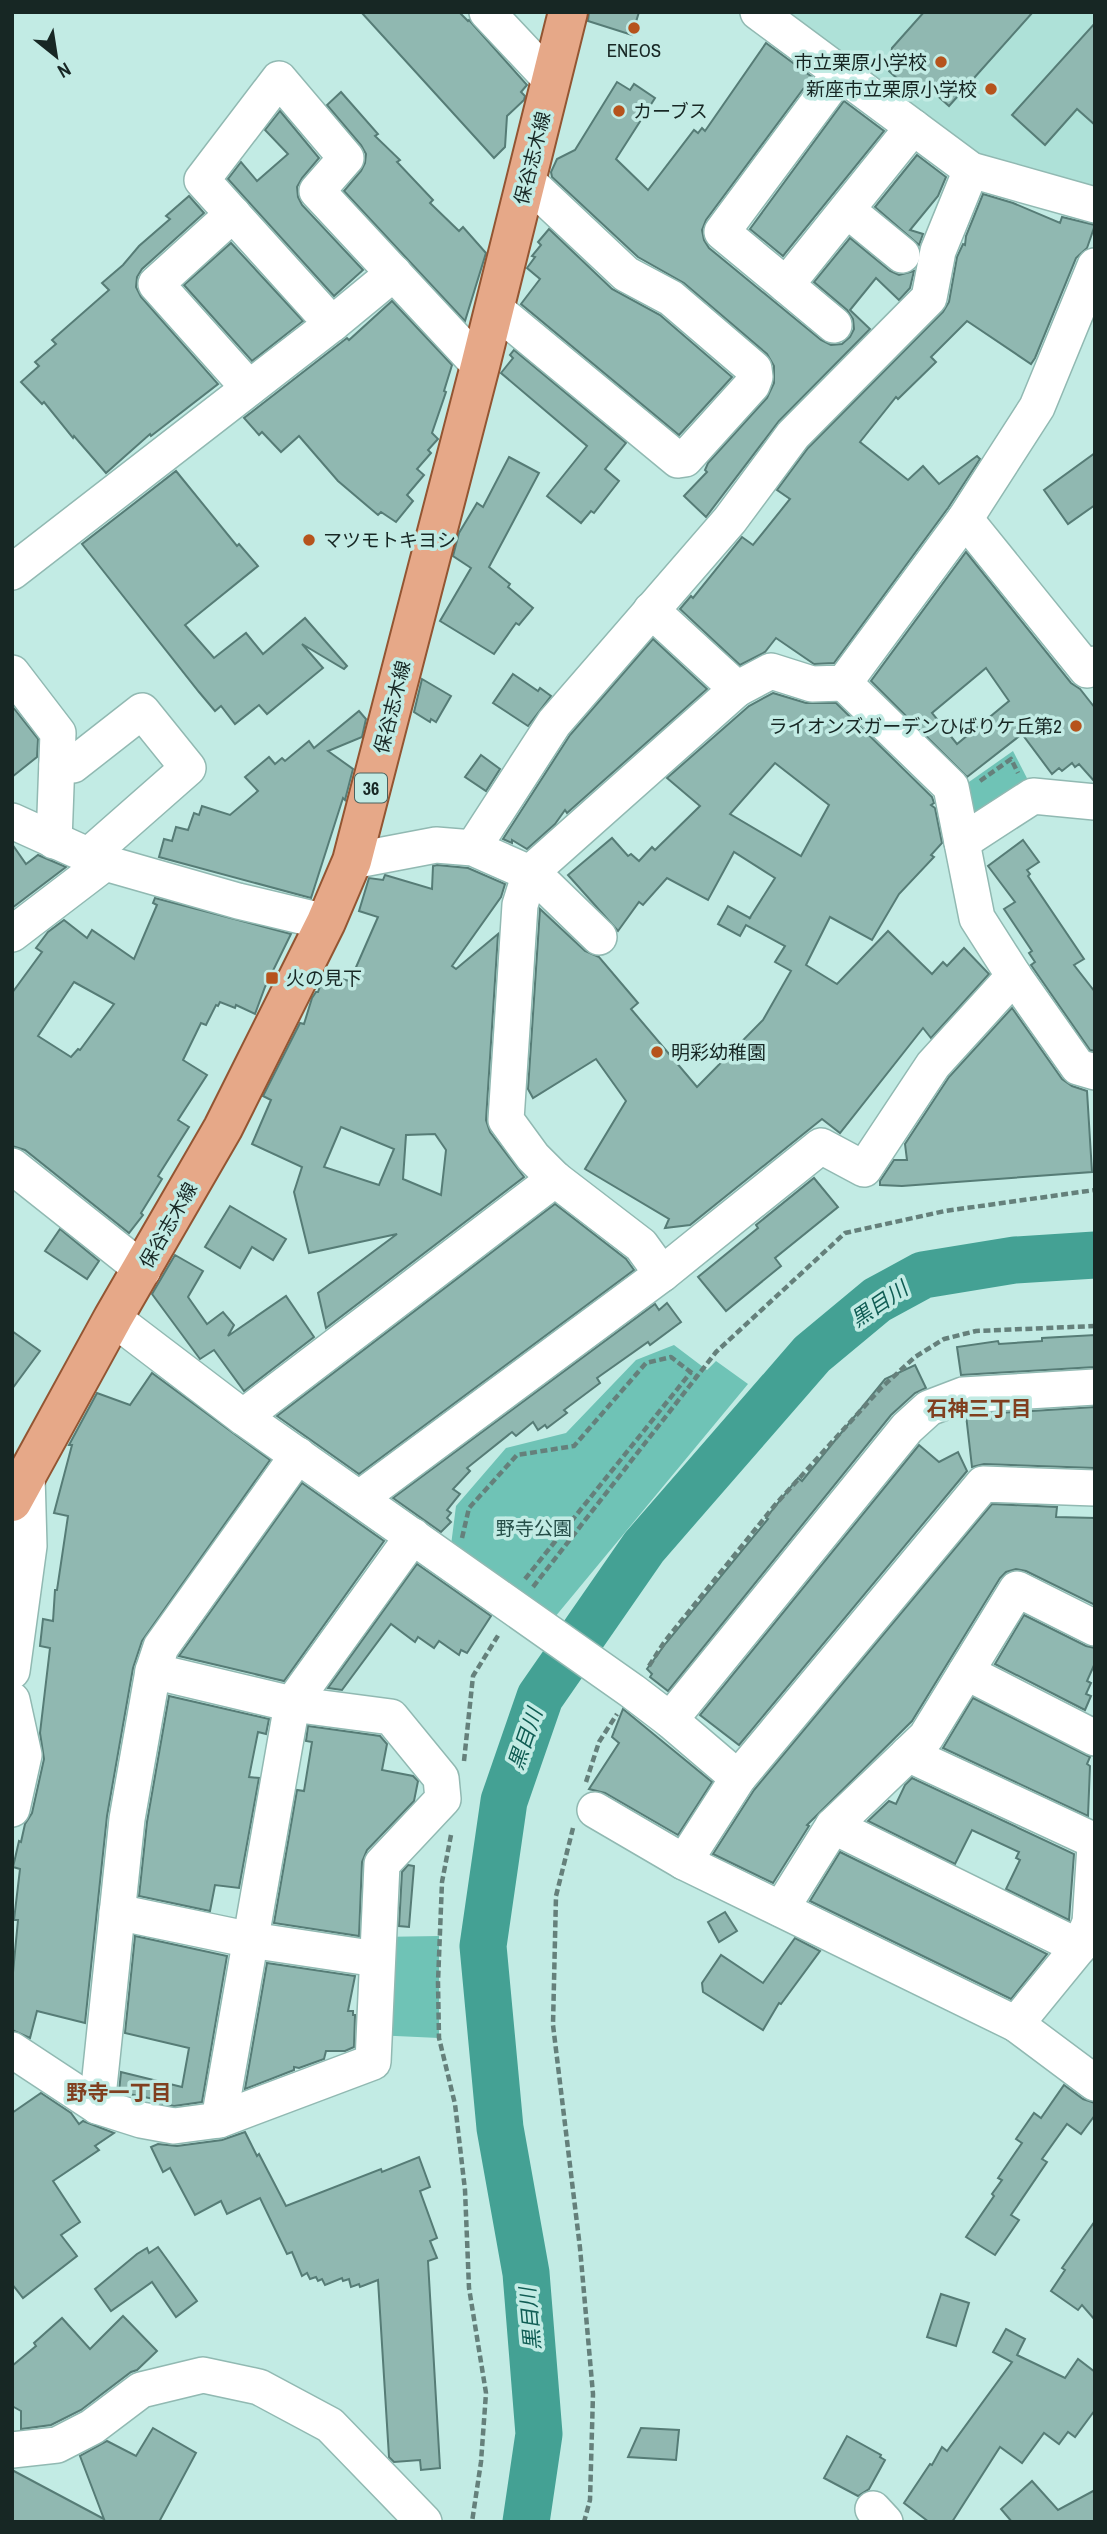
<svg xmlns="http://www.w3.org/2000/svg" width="1107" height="2534" font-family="'Archivo Narrow','Noto Sans JP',sans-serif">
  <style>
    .built { fill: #aee1d8 }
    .green { fill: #6fc3b6 }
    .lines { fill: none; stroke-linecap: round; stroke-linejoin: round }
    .river { stroke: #44a194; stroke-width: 47 }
    .building { fill: #90b8b1; stroke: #567c76; stroke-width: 2; fill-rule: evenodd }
    .minor-casing { stroke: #91b9b2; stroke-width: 38 }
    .major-casing { stroke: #935532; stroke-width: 42 }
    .path { stroke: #65807b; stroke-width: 4.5; stroke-dasharray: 7 3.5; stroke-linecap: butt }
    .minor { stroke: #fff; stroke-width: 35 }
    .major { stroke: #e6a888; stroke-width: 38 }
    .poi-dot { fill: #b6531c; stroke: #c2ebe4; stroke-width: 2.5 }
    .labels { text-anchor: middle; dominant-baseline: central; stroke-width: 7; stroke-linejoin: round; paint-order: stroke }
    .shield { fill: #c2ebe4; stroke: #4a625e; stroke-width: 2 }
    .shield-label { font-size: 18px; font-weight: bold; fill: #172724 }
    .poi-label { font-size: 19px; fill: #172724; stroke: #c2ebe4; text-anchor: start }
    .street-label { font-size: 19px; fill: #172724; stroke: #c2ebe4 }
    .park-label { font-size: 19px; fill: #244d47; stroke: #c2ebe4 }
    .water-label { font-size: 21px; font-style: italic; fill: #105d54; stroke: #c2ebe4 }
    .neighbourhood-label { font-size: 21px; font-weight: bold; fill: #803f1f; stroke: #c2ebe4 }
  </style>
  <rect width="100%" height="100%" fill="#c2ebe4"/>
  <polygon class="built" points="794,12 1095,12 1095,193 983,162 792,16"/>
  <g class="green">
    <polygon points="1013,751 1031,786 977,823 959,789"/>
    <polygon points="674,1345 707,1370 716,1361 748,1384 545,1629 449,1561 456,1506 506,1448 566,1433 636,1360"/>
    <polygon points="439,1936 439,2038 374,2035 378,1937"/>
  </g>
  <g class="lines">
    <polyline class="river" points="526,2522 539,2434 526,2273 500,2128 483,1946 504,1801 540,1697 644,1547 812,1354 877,1300 923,1275 1015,1260 1095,1255"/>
  </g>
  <g class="building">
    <polygon points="361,12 459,12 468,21 469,20 527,85 521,92 525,96 524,100 507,116 505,147 494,158"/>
    <polygon points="589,12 639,12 632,35 588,21"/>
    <polygon points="924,12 1033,12 949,106 931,90 912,92 889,71 892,48"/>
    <polygon points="1095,23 1095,125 1077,109 1045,145 1012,115"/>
    <polygon points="766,43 812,77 706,220 702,230 704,240 709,248 821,340 831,345 842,344 850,337 854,329 853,319 847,310 814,282 850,238 890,271 899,275 914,271 910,288 899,300 876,278 850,310 870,329 779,421 706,517 684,496 707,472 705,470 708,463 767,398 774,383 774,366 767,354 684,283 638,257 552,177 551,172 557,159 575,150 617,82 630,90 634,84 655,98 616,159 648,190 694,130 698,133 702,128 705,131"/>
    <polygon points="341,92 378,134 375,136 400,160 397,162 433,200 430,203 459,231 463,227 486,253 465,321 344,191 361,171 365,163 366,154 361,145 327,105"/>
    <polygon points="844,101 884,131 783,256 750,229"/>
    <polygon points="280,111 319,158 302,178 297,187 298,197 302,205 363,270 334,296 228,179 241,162 257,181 288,154 265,130"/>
    <polygon points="917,155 946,177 938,196 910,230 923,234 919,245 875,207"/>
    <polygon points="983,194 1013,203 1060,223 1062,217 1095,225 1087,248 1076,258 1035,358 1031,364 967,321 931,357 936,362 898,399 896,397 860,442 908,480 923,466 939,484 977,456 980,459 948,508 834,663 814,664 776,638 765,652 740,665 680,609 691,596 693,598 742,537 753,545 790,499 777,490 808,448 943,312 949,302 957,257 963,244 965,245 966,236"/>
    <polygon points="189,196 204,213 142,269 137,277 136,287 141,297 218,384 151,436 150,434 106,473 74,436 73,438 44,402 42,404 21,382 39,366 35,362 56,344 52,340 109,290 102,283 123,265 139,246 170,219 166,216"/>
    <polygon points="549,229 612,289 660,315 732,377 679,435 521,304 540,279 527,268 535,257 532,256 541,245 538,242"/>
    <polygon points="231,243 303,321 252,361 184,285"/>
    <polygon points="392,301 452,365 444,391 446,392 432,433 438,439 428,450 431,453 417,469 424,475 407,495 413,501 396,522 381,512 378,515 338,481 299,436 281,452 262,432 259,435 244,418 347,338 349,340"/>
    <polygon points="514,350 626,443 605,469 619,481 594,513 591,511 581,523 547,496 587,446 501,373 513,358 510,355"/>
    <polygon points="1095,453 1095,505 1068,524 1044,490"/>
    <polygon points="509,457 539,473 489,567 510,584 508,587 533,608 519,625 516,623 494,654 440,621 471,568 453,556 459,533 477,503 483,507"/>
    <polygon points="176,471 237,546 239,544 258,566 185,625 214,658 246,633 263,654 305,618 347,666 344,669 302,644 323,668 267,714 259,705 235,724 221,706 215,711 199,692 82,544"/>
    <path d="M966 552 1071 683 1080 689 1095 708V782L1079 764 1075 767 1072 763 1062 771 1059 768 1052 774 1022 734 967 777 871 681ZM986 668 1009 701 957 744 932 713Z"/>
    <polygon points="653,639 707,689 567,813 565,810 555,824 527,849 512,840 512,843 503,839 570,735"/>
    <polygon points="513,674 538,691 540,688 551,696 528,726 493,703"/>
    <polygon points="422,679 451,696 436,722 431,719 430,722 414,712"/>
    <path d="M773 693 806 703H836L932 797 934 803 931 805 935 808 942 843 931 855 934 857 899 894 872 940 830 917 806 965 837 984 888 931 932 974 943 962 947 966 964 948 989 974 931 1038 923 1028 840 1133 822 1119 690 1225 665 1228 669 1219 585 1169 626 1101 596 1059 533 1098 528 1089 540 909 585 951 599 957 638 1003 631 1009 697 1087 763 1020 791 971 775 962 785 946 746 925 740 936 718 924 728 906 750 918 749 919 775 878 734 852 708 900 667 878 643 905 639 902 618 931 568 875 612 838 628 856 631 854 639 861 652 847 655 850 700 806 667 778 749 706ZM775 763 829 805 801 856 730 814Z"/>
    <polygon points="12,706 38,739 37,757 12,777"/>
    <polygon points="359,711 366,719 362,737 328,751 353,769 345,800 343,798 311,898 159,857 164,839 172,841 176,827 188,830 194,813 199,815 202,806 230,815 258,791 245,777 269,757 275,764 282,758 285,761 309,741 314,748"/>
    <polygon points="481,755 500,769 486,791 465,777"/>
    <polygon points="1023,840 1039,862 1027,870 1030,874 1028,876 1084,959 1074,965 1095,992 1095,1051 1090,1050 1031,965 1035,962 1029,953 1032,951 1004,909 1015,902 988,866"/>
    <polygon points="12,844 26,864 38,855 66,867 12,908"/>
    <path d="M437 865 468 868 505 884 501 897 452 966 456 969 498 934 486 1120 490 1132 524 1177 326 1328 318 1293 397 1234 309 1253 294 1192 302 1167 252 1144 271 1100 263 1096 300 1023 304 1024 312 998 316 992H318L324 975 350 981 378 917 359 911 369 878 383 880 385 875 432 889 433 866ZM341 1127 394 1149 379 1185 324 1167ZM435 1134 446 1150 441 1195 403 1179 406 1135Z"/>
    <path d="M155 898 291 934 265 987 255 1014 236 1005 235 1008 220 1002 218 1006 216 1005 206 1025 201 1023 183 1060 207 1075 178 1120 189 1127 158 1176 162 1179 141 1213 143 1215 129 1233 25 1150 12 1146V993L42 952 36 948 48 932 64 920 87 938 92 930 134 959 157 905 153 903ZM74 982 114 1004 80 1050 78 1049 71 1057 38 1036Z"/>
    <polygon points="1012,1008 1062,1079 1072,1086 1087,1091 1092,1172 902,1186 880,1185 880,1181 894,1160 907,1160 905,1144 949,1077"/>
    <polygon points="814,1178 838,1207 775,1258 781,1266 726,1311 698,1277 758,1228 756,1225"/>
    <polygon points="555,1204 626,1259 634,1270 359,1474 277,1416"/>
    <polygon points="230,1206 286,1239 273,1260 252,1247 240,1268 205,1247"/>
    <polygon points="60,1229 99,1261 87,1279 45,1251"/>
    <polygon points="175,1255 203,1271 188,1297 207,1324 223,1312 234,1325 228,1336 286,1296 314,1337 244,1391 214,1350 200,1359 152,1294"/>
    <polygon points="667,1303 681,1322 650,1345 648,1342 597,1378 600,1383 564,1410 567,1413 547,1428 545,1425 538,1430 533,1422 516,1436 512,1432 467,1468 470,1471 453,1489 460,1494 447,1510 451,1513 447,1518 451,1522 441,1532 393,1498 655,1304 659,1310"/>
    <polygon points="12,1331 40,1351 12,1389"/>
    <polygon points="1095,1335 1095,1367 961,1375 957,1347 998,1341 999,1344 1042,1341 1042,1338"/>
    <polygon points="915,1365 926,1388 915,1393 891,1415 668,1691 650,1677 652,1674 647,1669 666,1643 768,1519 766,1518 798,1478 802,1481 885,1379"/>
    <polygon points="152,1373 270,1460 142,1641 133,1668 107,1816 85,2023 37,2011 30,2038 12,2030 12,1983 18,1920 14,1920 20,1869 13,1867 19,1841 21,1842 25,1824 32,1813 44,1759 40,1733 50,1648 40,1646 43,1619 53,1621 55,1590 57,1590 68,1516 54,1513 72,1445 69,1445 97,1393 130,1405"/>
    <polygon points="1095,1407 1095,1468 984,1464 972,1467 966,1415"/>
    <polygon points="919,1445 939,1462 958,1452 967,1471 739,1745 700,1715"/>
    <polygon points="302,1483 384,1541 284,1681 179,1656"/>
    <polygon points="992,1504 1057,1507 1056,1517 1095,1518 1095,1605 1026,1571 1016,1569 1006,1572 1000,1578 912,1721 807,1825 809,1826 773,1883 713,1854 754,1790"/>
    <polygon points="417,1564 491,1616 467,1653 461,1650 459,1655 439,1641 434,1648 418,1637 415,1642 391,1624 342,1690 328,1688"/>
    <polygon points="1024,1615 1086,1646 1095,1648 1095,1663 1087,1681 1091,1683 1086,1694 1091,1696 1085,1710 995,1664"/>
    <polygon points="169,1696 269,1719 266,1734 258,1732 249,1777 259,1778 239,1888 215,1885 210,1911 139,1896 147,1822"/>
    <polygon points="973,1698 1090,1757 1087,1764 1090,1766 1088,1816 943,1748"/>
    <polygon points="623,1709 712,1782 678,1835 605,1793 589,1789 619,1743 612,1737"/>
    <polygon points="308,1726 380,1736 387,1744 382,1770 413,1776 418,1781 414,1801 367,1850 362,1862 359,1936 274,1923 297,1790 304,1791 312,1742 306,1741"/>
    <polygon points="912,1778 1074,1854 1069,1920 1006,1889 1020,1860 1016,1858 1019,1852 972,1830 955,1864 868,1821 889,1801 896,1804 905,1785"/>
    <polygon points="840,1852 1047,1954 1011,1999 810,1901"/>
    <polygon points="408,1865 414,1866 409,1927 399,1926 402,1872"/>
    <polygon points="725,1912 737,1931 719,1942 708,1922"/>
    <polygon points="135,1936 227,1956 202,2102 174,2106 153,2102 154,2099 119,2092 121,2072 182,2087 189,2048 125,2033"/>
    <polygon points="795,1938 820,1951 781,2004 779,2003 763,2030 703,1992 702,1983 721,1955 763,1983"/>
    <polygon points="267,1963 355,1976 348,2011 353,2011 353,2015 355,2015 354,2047 345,2051 326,2051 324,2059 299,2068 294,2067 294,2070 245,2089"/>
    <polygon points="1064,2085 1083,2099 1095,2103 1095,2115 1081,2134 1067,2124 1042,2159 1047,2162 1011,2215 1019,2220 995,2255 966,2237 994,2196 992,2194 1002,2180 998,2178 1022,2143 1016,2139 1034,2113 1041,2118"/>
    <polygon points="41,2093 71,2113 79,2124 83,2121 114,2133 95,2146 99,2150 53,2181 80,2222 61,2235 77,2256 23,2298 12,2284 12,2113"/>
    <polygon points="245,2132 257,2156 259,2154 286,2206 381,2169 382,2172 419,2157 430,2187 420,2191 437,2238 430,2241 437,2258 428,2261 440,2468 421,2470 420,2460 394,2462 389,2457 378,2280 360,2287 359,2284 351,2287 349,2279 343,2281 342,2278 325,2285 322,2279 318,2281 316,2277 310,2279 307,2273 302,2276 292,2252 287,2254 260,2198 227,2214 221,2201 195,2215 170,2168 163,2172 151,2147 158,2144 177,2146 222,2140"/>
    <polygon points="1095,2221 1095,2320 1082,2305 1078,2310 1051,2291 1065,2270 1062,2268"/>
    <polygon points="158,2247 197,2301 176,2317 152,2282 111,2311 95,2289 137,2254 147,2248 149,2253"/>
    <polygon points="941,2294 969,2303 956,2346 927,2337"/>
    <polygon points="123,2316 157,2351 137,2370 131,2372 81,2410 51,2425 21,2429 21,2411 12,2406 12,2366 36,2346 34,2343 62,2318 90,2349"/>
    <polygon points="1006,2329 1025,2339 1017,2355 1065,2378 1078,2359 1095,2372 1095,2410 1075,2437 1068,2432 1059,2444 1044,2433 1022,2463 1000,2447 952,2522 929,2522 904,2503 930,2464 932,2465 942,2447 947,2451 1012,2362 993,2352"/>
    <polygon points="153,2428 196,2453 159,2522 12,2522 12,2470 104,2519 80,2456 107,2441 136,2456"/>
    <polygon points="641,2428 679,2430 676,2460 628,2457"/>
    <polygon points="847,2436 881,2455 880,2457 885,2460 869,2489 858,2496 824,2478"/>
    <polygon points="1032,2481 1058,2510 1095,2490 1095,2522 1012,2522 1001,2509"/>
  </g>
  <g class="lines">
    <defs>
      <g id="minor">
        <polyline points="487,12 551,80"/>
        <polyline points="758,12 971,170 1095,205"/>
        <polyline points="840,73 722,232 786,285 913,127"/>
        <polyline points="847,210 902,255"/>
        <polyline points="233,214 156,284 249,388"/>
        <polyline points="786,285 834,325"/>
        <polyline points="494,308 678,460 685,459 752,385 755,377 754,369 671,298 626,274 526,180"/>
        <polyline points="332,324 394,273"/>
        <polyline points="965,519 1087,670 1095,664"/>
        <polyline points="12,572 332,324 202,180 279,79 346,158 317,191 480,366"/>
        <polyline points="651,610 737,689 771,671 812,684 844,683 965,519 1037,407 1095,266"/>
        <polyline points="12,673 58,733 54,841"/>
        <polyline points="844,683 951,787 977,918 1014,976 1078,1067 1095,1072"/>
        <polyline points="57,765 73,765 142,711 188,768 88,856"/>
        <polyline points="12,821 105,863 238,901 326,922"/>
        <polyline points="962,842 1033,796 1095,802"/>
        <polyline points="473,848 554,723 730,520 793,435 929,298 938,251 971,170"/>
        <polyline points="352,861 436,845 473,848 536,876 599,937"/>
        <polyline points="12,934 105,863"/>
        <polyline points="12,1166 143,1270"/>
        <polyline points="662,1274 641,1245 555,1179 533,1157 506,1120 520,905 530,873 737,689"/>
        <polyline points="113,1318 243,1417 632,1691 670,1720 738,1778"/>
        <polyline points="243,1417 555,1179"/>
        <polyline points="360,1498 662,1274 821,1146 864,1169 933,1065 1014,976"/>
        <polyline points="12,1671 29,1546 27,1475"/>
        <polyline points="966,1672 1095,1738"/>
        <polyline points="12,1700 24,1755 12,1809"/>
        <polyline points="670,1720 907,1428 929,1408 963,1395 1095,1387"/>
        <polyline points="908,1754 1095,1841"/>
        <polyline points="595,1810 684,1862 1016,2024 1095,2083"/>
        <polyline points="833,1826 1079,1947"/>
        <polyline points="684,1862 738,1778 983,1484 1095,1488"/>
        <polyline points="781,1909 833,1826 926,1737 1017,1589 1095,1628"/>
        <polyline points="117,1912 251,1940 377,1959"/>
        <polyline points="1090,1923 1095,1846"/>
        <polyline points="1016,2024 1079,1947 1090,1923 1095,1922"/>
        <polyline points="12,2050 97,2106 141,2120 174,2126 219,2120 373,2062 382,1864 443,1799 441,1778 391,1717 292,1704 153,1671"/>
        <polyline points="97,2106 127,1819 153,1671 161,1647 298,1455"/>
        <polyline points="219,2120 292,1704 413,1536"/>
        <polyline points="12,2450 57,2445 92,2427 141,2390 203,2375 259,2387 330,2425 424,2522"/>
        <polyline points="873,2509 885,2522"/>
      </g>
      <polyline id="major" points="12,1502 113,1318 223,1128 326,922 352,861 480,366 568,12"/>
    </defs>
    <use href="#minor" class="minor-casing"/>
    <use href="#major" class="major-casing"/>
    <g class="path">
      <polyline points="980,781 1011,759 1018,773"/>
      <polyline points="462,1538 469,1508 517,1455 574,1446 646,1363 671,1357 697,1377"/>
      <polyline points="525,1579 691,1372"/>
      <polyline points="533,1587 716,1352 845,1233 945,1211 1095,1190"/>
      <polyline points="649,1666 665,1641 775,1505 881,1388 915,1357 944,1339 976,1331 1095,1326"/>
      <polyline points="464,1761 473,1676 499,1634"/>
      <polyline points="586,1782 599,1742 617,1714"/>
      <polyline points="573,1828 556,1896 553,2025 580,2248 593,2394 590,2500 584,2522"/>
      <polyline points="451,1835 442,1882 438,1982 439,2038 455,2104 465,2190 469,2288 486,2393 481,2462 472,2522"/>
    </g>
    <use href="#minor" class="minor"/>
    <use href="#major" class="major"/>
  </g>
  <g class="poi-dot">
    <circle cx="634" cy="28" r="7"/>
    <circle cx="941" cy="62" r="7"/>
    <circle cx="991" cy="89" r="7"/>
    <circle cx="619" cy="111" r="7"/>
    <circle cx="309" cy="540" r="7"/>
    <circle cx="1076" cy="726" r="7"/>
    <rect x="265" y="971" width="14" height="14" rx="3.5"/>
    <circle cx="657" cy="1052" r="7"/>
  </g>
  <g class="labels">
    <rect class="shield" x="355" y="773.5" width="32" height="29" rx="5"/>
    <g class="shield-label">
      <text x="371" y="788">36</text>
    </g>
    <g class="poi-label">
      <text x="634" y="50" text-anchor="middle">ENEOS</text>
      <text x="927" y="62" text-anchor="end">市立栗原小学校</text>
      <text x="977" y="89" text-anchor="end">新座市立栗原小学校</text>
      <text x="633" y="111">カーブス</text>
      <text x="323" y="540">マツモトキヨシ</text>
      <text x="1062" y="726" text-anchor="end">ライオンズガーデンひばりケ丘第2</text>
      <text x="286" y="978">火の見下</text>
      <text x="671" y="1052">明彩幼稚園</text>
    </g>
    <g class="street-label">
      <text transform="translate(532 158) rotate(-76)">保谷志木線</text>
      <text transform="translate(392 707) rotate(-76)">保谷志木線</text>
      <text transform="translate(168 1225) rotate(-60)">保谷志木線</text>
    </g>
    <g class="park-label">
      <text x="534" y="1528">野寺公園</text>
    </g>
    <g class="water-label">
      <text transform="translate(879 1304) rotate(-34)">黒目川</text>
      <text transform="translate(525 1739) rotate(-71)">黒目川</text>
      <text transform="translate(530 2319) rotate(-95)">黒目川</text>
    </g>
    <g class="neighbourhood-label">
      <text x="979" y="1408">石神三丁目</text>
      <text x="119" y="2092">野寺一丁目</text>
    </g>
  </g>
  <rect width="1107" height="2534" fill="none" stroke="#172724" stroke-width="28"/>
  <g transform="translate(56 56) rotate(150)" stroke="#c2ebe4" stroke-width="5" paint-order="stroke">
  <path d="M0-5L12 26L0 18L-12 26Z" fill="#172724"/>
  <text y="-10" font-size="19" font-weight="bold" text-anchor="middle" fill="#172724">N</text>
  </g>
</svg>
